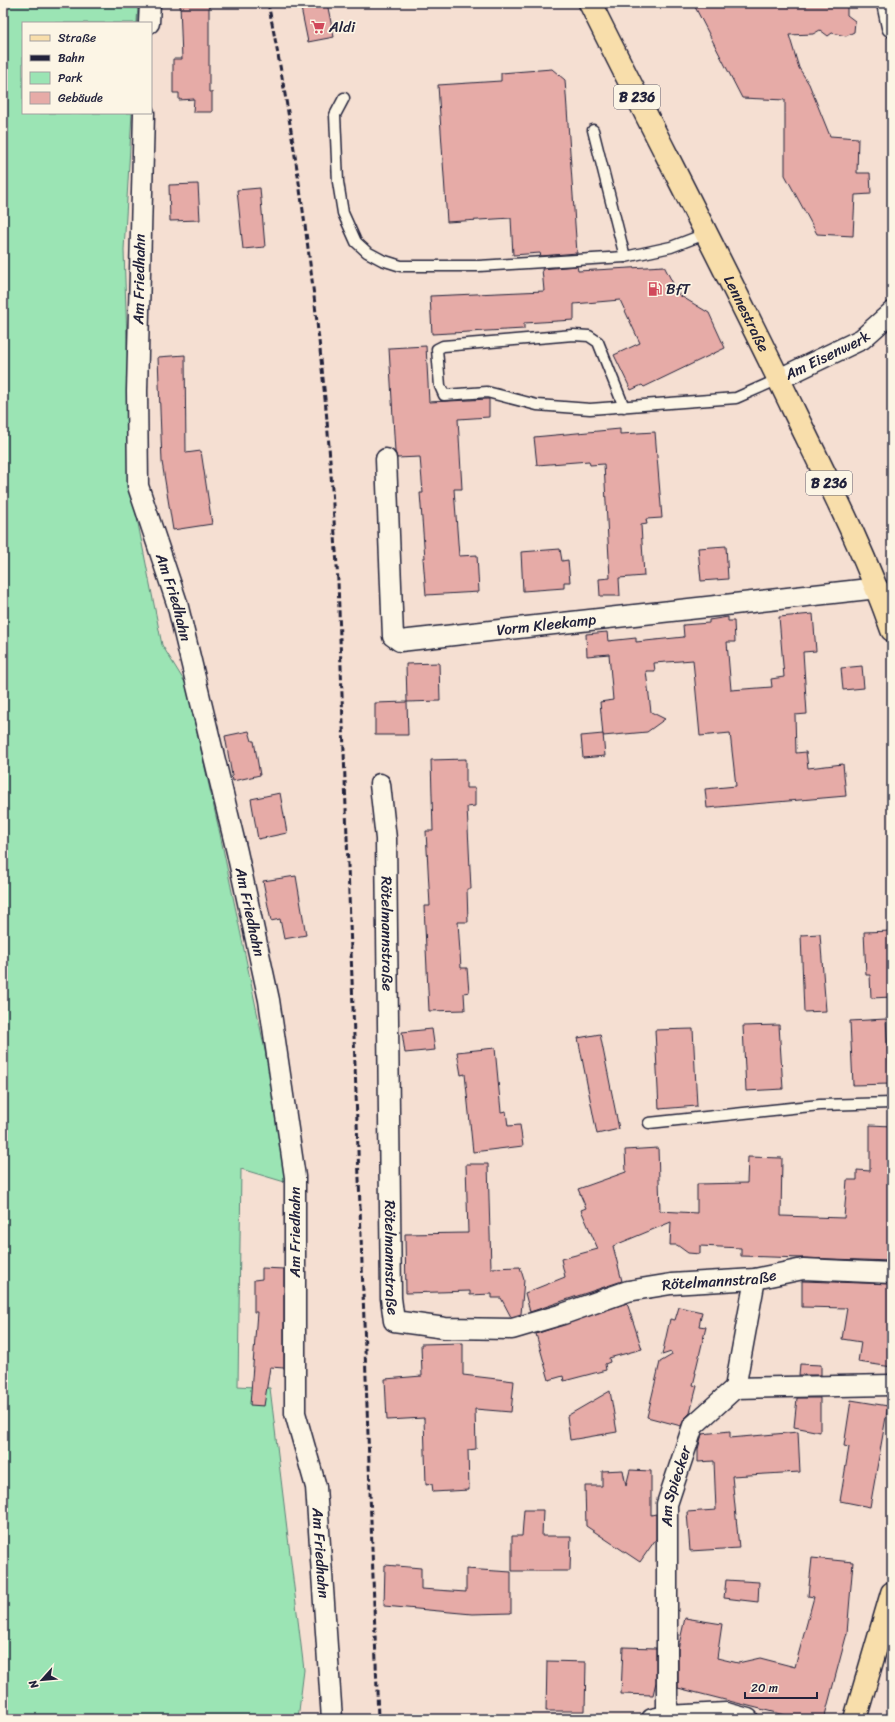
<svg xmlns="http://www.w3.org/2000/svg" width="895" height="1722" font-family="Sriracha,sans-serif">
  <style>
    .green { fill: #9be4b4; stroke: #5e8378 }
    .building { fill: #e6aba7; stroke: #22223b }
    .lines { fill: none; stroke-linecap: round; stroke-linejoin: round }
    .lane-casing { stroke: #22223b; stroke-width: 13 }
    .street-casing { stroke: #22223b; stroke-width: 23 }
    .primary-casing { stroke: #22223b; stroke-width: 25 }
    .lane { stroke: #fcf5e5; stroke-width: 10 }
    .street { stroke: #fcf5e5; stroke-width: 20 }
    .primary { stroke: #f8deab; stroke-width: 22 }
    .rail { stroke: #22223b; stroke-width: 3; stroke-dasharray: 6 3; stroke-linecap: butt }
    .labels { text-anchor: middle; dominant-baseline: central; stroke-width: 3.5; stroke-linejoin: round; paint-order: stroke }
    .shield { fill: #fcf5e5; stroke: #63616e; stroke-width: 1 }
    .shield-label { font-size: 14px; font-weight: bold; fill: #22223b }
    .poi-label { font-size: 15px; fill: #22223b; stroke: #fcf5e5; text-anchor: start }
    .street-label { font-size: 15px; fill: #22223b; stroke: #fcf5e5 }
  </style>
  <rect width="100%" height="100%" fill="#f5dfd2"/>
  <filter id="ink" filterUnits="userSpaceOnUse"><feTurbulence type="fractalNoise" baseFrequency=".025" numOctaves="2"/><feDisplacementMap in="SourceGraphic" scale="8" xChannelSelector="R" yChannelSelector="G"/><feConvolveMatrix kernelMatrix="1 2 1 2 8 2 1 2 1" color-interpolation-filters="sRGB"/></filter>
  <g filter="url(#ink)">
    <polygon class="green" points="3,3 138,3 137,23 23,23 23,113 132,113 124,250 132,493 162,645 186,684 220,834 279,1118 288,1183 241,1169 238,1386 270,1388 304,1670 298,1719 3,1719"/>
    <g class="building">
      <polygon points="300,3 327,3 334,37 308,42"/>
      <polygon points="693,3 847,3 847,15 855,21 854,32 846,36 832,33 828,36 820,30 813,34 789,35 799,68 809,84 830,136 858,138 857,173 870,173 871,194 855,195 853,236 817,234 785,175 785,100 742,98"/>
      <polygon points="180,4 209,4 209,92 212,92 212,112 193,112 194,99 179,100 179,93 173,93 173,59 182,59"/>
      <polygon points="552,69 565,80 577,253 541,256 540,253 513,255 511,218 447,222 438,85 501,81 501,73"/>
      <polygon points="198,184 200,220 170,221 169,185"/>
      <polygon points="260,188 265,247 243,249 237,190"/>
      <polygon points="577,266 578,271 664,266 679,295 709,313 725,348 644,387 642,385 631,390 614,355 640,343 620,300 574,304 574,320 524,323 524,329 432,334 430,296 544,291 542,269"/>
      <polygon points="426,346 429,402 489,399 489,417 458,419 462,489 454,489 459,556 477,555 479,592 426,595 423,558 425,558 420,493 423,493 420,457 397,458 395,452 389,348"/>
      <polygon points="185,355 186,453 201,451 212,524 173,530 162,462 158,357"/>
      <polygon points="620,429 620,434 655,432 662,518 646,519 647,524 641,525 644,576 619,578 620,596 600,596 599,579 610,578 604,464 590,465 589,461 537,465 534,437"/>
      <polygon points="726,546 728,579 701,581 698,548"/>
      <polygon points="560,549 562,561 568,560 570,582 564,582 564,588 523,591 521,552"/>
      <polygon points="813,614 816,651 803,652 807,714 795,715 796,753 806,752 808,768 843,764 846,796 707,808 705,789 736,786 730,733 700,736 693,660 654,663 655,671 646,671 651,712 665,719 647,732 603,736 600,702 613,700 609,654 587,656 586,634 607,632 608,641 636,638 636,642 684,637 683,625 709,623 709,620 728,617 728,621 734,621 735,642 727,642 731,690 772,687 771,679 784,677 779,617"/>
      <polygon points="439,663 440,701 407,702 406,664"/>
      <polygon points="862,666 864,688 843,690 841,668"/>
      <polygon points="407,702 408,735 375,735 375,703"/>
      <polygon points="249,731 252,741 254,741 260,775 233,781 225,736"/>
      <polygon points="603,734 605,756 583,758 581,736"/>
      <polygon points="466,759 466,788 475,788 475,806 467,807 471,889 467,889 468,922 458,922 461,968 467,968 469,992 464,993 465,1010 429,1011 424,906 430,906 426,831 433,831 431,760"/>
      <polygon points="280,793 287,833 258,839 251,799"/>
      <polygon points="296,876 306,935 284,939 280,919 271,921 263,881"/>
      <polygon points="892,931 892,997 871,998 870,975 866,975 864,932"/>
      <polygon points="820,934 826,1011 804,1012 801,935"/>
      <polygon points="886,1019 890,1084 853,1085 850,1021"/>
      <polygon points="779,1025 783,1089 746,1091 743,1026"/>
      <polygon points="432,1029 435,1050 405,1053 402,1032"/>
      <polygon points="693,1029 697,1106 659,1109 655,1030"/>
      <polygon points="600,1034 619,1129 597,1134 578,1038"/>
      <polygon points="495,1048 501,1112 506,1111 508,1126 520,1125 523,1146 473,1152 465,1074 461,1075 457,1052"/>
      <polygon points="870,1125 892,1126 892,1261 741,1256 741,1248 700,1246 700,1254 688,1253 677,1245 670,1245 671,1222 613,1246 622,1281 530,1312 525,1293 565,1277 561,1259 598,1249 581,1210 586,1208 578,1189 626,1172 625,1150 658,1148 660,1211 697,1213 697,1184 747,1183 748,1157 782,1158 781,1216 844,1218 847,1180 857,1180 857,1170 870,1171"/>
      <polygon points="466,1164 488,1164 491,1268 520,1267 524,1280 521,1314 511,1317 501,1298 492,1298 492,1294 470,1295 470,1291 406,1293 405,1234 468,1233"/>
      <polygon points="262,1268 284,1269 284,1368 270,1367 264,1406 250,1405 257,1312 254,1312 254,1280 262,1279"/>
      <polygon points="802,1281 892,1284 892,1367 858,1362 861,1342 842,1339 847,1308 802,1307"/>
      <polygon points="627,1303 642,1349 609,1358 610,1362 605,1364 606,1370 564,1381 563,1376 549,1380 536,1334"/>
      <polygon points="679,1307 702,1312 699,1326 706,1327 695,1373 696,1373 693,1385 697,1386 690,1413 685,1418 681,1426 647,1417 660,1362 672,1355 671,1352 662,1355 670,1319 675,1320"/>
      <polygon points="463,1343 463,1375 514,1381 511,1412 475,1409 476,1449 468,1450 469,1490 433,1492 432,1484 426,1485 424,1418 387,1420 385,1379 422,1376 421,1344"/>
      <polygon points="800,1364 821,1365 821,1375 799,1375"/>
      <polygon points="610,1391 617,1432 570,1440 567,1416"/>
      <polygon points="797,1398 820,1398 820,1432 794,1427"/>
      <polygon points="851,1400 888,1406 870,1507 840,1501 849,1447 844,1446"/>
      <polygon points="730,1431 730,1438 798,1432 800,1472 732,1476 739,1548 690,1551 687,1512 716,1510 714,1461 698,1462 698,1449 702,1434"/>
      <polygon points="623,1470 626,1486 630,1470 651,1471 651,1515 656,1514 656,1539 640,1562 586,1526 585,1486 602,1486 602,1471"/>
      <polygon points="524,1510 543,1510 542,1536 571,1536 570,1571 512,1571 512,1536 522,1536"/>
      <polygon points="812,1558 853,1562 847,1633 824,1719 800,1719 678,1688 678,1649 685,1618 722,1624 717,1658 738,1663 760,1658 795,1667 814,1597 808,1596"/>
      <polygon points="385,1565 421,1568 421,1589 466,1592 466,1569 511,1572 511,1613 472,1614 384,1606"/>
      <polygon points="726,1580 759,1582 758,1602 724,1598"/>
      <polygon points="623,1647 656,1648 656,1682 653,1695 621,1694"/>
      <polygon points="547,1661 586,1662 585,1711 546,1711"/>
    </g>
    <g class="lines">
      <defs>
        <g id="lane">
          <polyline points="344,98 335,115 338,182 343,213 356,242 367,252 382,260 401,266 479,266 625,257 671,247 705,234"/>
          <polyline points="593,130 625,257"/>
          <polyline points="624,407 598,342 589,336 573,335 443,346 437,349 440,386 444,395 487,392 537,405 590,409 736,398 779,379"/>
          <polyline points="649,1123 820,1105 892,1103"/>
        </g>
        <g id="street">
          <polyline points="887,3 892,27"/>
          <polyline points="149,23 150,3"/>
          <path id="s1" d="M144 113 137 391 138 486 177 603 237 852 269 1000 295 1177V1413L316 1487 332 1719"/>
          <path id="s2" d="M779 379 862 339 892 312"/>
          <path id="s3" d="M386 459 393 636 400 641 878 588"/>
          <path id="s4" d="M380 784 386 839 391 1298 394 1321 445 1328 512 1329 563 1314 628 1291 671 1284 755 1279 803 1269 892 1273"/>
          <polyline points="735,1388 892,1385"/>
          <path id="s5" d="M667 1716V1504L693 1426 735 1388 755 1279"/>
          <polyline points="652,1719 667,1716 726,1713 748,1719"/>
        </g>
        <g id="primary">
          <path id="s6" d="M590 3C658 140 729 275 795 413 830 485 866 555 892 630"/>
          <polyline points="855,1719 892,1593"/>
        </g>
      </defs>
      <use href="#lane" class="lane-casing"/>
      <use href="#street" class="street-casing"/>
      <use href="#primary" class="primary-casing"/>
      <use href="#lane" class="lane"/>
      <use href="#street" class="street"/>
      <use href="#primary" class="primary"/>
      <path class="rail" d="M268 3C295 137 313 273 326 409 331 466 334 523 338 581L378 1719"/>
    </g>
  </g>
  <defs>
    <symbol id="supermarket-bare" viewBox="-9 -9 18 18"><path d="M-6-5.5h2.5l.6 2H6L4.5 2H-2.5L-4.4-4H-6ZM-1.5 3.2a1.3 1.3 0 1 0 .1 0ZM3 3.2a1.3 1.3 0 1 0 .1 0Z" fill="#d1495b" stroke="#fcf5e5" stroke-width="2.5" paint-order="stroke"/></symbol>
    <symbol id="fuel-bare" viewBox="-9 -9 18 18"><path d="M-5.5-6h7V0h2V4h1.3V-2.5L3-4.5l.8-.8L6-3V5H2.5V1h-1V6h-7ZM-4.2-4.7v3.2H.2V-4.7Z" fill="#d1495b" stroke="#fcf5e5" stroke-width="2.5" paint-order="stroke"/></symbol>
  </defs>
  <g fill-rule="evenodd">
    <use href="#supermarket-bare" x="308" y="17" width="20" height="20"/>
    <use href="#fuel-bare" x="645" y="279" width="20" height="20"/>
  </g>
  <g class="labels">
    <g class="shield">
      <rect x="614" y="85" width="46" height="24" rx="3"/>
      <rect x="806" y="471" width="46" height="24" rx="3"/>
    </g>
    <g class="shield-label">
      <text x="637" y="97">B 236</text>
      <text x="829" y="483">B 236</text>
    </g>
    <g class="poi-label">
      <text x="329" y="27">Aldi</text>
      <text x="666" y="289">BfT</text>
    </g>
    <g class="street-label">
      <text transform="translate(139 279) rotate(-89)">Am Friedhahn</text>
      <text stroke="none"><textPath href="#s6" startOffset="348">Lennestraße</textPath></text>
      <text stroke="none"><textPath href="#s2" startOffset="54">Am Eisenwerk</textPath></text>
      <text stroke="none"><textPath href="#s1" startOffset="490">Am Friedhahn</textPath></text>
      <text stroke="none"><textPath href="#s3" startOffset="333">Vorm Kleekamp</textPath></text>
      <text stroke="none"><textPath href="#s1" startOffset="814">Am Friedhahn</textPath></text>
      <text stroke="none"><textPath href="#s4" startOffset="150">Rötelmannstraße</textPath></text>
      <text transform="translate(295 1232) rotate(-90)">Am Friedhahn</text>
      <text stroke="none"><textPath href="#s4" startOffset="474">Rötelmannstraße</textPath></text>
      <text stroke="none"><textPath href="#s4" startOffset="870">Rötelmannstraße</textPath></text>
      <text stroke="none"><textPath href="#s5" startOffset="231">Am Spiecker</textPath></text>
      <text stroke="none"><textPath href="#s1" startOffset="1462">Am Friedhahn</textPath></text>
    </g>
  </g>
  <rect width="895" height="1722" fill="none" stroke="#fcf5e5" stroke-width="16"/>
  <rect x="8" y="8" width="879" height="1706" fill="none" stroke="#22223b" stroke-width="1.5" filter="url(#ink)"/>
  <rect x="22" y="22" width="130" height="92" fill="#fcf5e5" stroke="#a5a1a1"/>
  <rect x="30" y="35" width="20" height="6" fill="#f8deab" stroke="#a5a1a1"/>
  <text x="58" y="42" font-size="12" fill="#22223b">Straße</text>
  <rect x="30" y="55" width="20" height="6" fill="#22223b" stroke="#a5a1a1"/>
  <text x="58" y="62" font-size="12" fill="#22223b">Bahn</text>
  <rect x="30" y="72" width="20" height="12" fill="#9be4b4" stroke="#a5a1a1"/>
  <text x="58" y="82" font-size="12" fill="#22223b">Park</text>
  <rect x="30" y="92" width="20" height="12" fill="#e6aba7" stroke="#a5a1a1"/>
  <text x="58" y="102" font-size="12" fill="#22223b">Gebäude</text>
  <g transform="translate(42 1680) rotate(243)" stroke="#fcf5e5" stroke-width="3" paint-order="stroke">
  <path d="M0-3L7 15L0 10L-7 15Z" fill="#22223b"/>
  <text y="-6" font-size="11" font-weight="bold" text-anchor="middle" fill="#22223b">N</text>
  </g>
  <path d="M745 1692v6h72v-6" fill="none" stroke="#22223b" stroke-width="2"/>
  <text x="751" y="1692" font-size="12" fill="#22223b" stroke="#fcf5e5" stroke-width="3" paint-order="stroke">20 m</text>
</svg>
